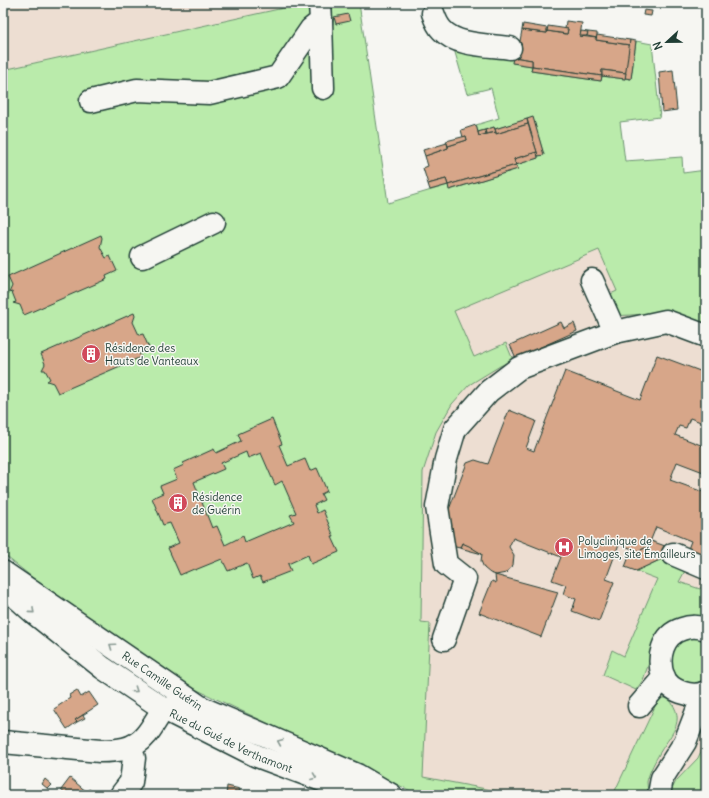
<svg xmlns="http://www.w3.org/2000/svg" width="709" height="798" font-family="Delius,sans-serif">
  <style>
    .built { fill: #edded2 }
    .green { fill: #baebab; stroke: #6c9470 }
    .building { fill: #d7a689; stroke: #1f3d34; fill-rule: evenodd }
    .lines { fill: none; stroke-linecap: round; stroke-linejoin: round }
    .minor-casing { stroke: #1f3d34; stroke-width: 25 }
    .major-casing { stroke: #1f3d34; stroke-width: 25 }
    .minor { stroke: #f6f6f2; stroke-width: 22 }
    .major { stroke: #f6f6f2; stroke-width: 22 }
    .oneway { stroke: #8a9a93 }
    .labels { text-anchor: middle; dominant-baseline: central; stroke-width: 3; stroke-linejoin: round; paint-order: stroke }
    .poi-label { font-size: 11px; fill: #1f3d34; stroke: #f6f6f2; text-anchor: start }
    .street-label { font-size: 11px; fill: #1f3d34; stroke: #f6f6f2 }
  </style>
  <rect width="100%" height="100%" fill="#f6f6f2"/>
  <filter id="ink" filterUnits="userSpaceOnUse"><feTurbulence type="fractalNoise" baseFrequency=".025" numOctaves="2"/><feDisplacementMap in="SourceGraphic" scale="8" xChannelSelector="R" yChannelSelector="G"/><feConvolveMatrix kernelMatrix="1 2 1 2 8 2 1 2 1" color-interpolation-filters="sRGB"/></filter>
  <g filter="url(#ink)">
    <g class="built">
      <polygon points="3,3 306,3 3,70"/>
      <polygon points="706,201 706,795 421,795 390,219"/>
    </g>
    <g class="green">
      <polygon points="306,3 359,3 388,203 448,185 450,190 517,169 516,165 538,158 538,156 544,155 533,118 495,129 494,127 478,132 476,125 499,118 491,88 467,94 454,49 513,57 513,63 532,66 531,71 601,81 602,76 625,79 625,78 631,79 636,41 652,44 660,117 620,122 625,161 682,157 683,173 706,170 706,334 649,314 613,316 604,297 617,291 599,250 454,311 474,357 506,343 513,360 500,366 469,385 452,404 436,432 423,472 421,622 430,623 423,777 518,795 421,795 411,791 191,687 87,621 3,554 3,70"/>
      <polygon points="664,558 686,569 679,582 700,589 706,577 706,616 657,640 643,680 636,690 603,675 612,650 624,656 657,579 636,571"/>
      <polygon points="706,629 706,692 680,692 663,645"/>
      <path d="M662 698H668C689 722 669 735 658 756 654 763 648 775 647 782 647 786 648 791 648 795H613L658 700Z"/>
      <polygon points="706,740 706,795 672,795 671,791 676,781 698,758"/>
    </g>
    <g class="building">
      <polygon points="644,10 652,11 651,16 643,15"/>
      <polygon points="348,14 350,21 336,24 334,17"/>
      <polygon points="566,21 582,23 580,36 597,38 596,40 630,45 626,73 602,70 602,76 532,66 532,60 513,57 516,40 520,41 522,30 547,33 547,31 567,34 568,29 565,29"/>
      <polygon points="523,24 547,28 547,33 522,30"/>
      <polygon points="548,26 568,29 567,34 547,31"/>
      <polygon points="581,31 588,32 587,36 580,36"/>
      <polygon points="588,32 597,33 597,38 587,36"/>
      <polygon points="597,35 630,40 630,45 596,40"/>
      <polygon points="630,40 636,41 631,79 625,78"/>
      <polygon points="513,57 532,60 532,66 512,63"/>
      <polygon points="532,66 602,76 601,81 531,71"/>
      <polygon points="602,70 626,73 625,79 602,76"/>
      <polygon points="673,70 677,110 662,112 659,72"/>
      <polygon points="533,117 544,155 538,156 527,119"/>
      <polygon points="527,119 528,124 496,134 495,129"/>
      <polygon points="528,124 537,152 514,159 516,165 448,185 446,179 428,184 423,168 428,166 425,156 448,148 448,146 467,140 466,136 463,137 461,130 476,125 479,136 496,132 496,134"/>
      <polygon points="494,127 496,132 486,134 485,130"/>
      <polygon points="485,130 486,134 479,136 478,132"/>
      <polygon points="466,136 467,140 448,146 446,141"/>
      <polygon points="447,143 448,148 425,156 423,150"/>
      <polygon points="537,152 538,158 516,165 514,159"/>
      <polygon points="516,165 518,169 449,190 448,185"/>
      <polygon points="446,179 448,185 430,190 428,184"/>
      <polygon points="101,235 102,238 100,247 106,258 110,256 117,271 106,276 107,279 24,315 20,305 13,303 16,302 12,292 9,293 12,286 8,277"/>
      <polygon points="134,313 135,316 133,322 139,335 143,334 149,348 139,353 141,357 58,393 53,383 47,381 50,379 45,370 42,370 45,364 41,354"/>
      <polygon points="561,322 564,328 574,323 577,331 516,358 510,345"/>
      <polygon points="706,354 706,424 690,418 686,428 679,426 675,435 706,447 706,473 677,462 670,480 706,493 706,556 688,549 691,541 656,527 648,547 638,551 619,544 606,579 614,582 599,621 572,611 576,599 563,594 566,585 552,580 561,557 513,538 509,547 514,555 513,565 506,573 496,575 490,573 484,568 481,561 482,554 462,543 460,548 447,545 446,517 467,463 475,460 488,464 509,410 536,421 526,448 534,451 565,371 640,400 657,355 700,371"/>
      <path d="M272 419 282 444 279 445 288 466 305 459 310 471 317 468 327 491 321 494 324 500 314 505 317 513 323 510 334 537H332L339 552 311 564 308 555 288 564 291 571 263 582 260 576 253 579 247 563 228 571 222 559 195 570 194 569 180 575 168 548 179 543 170 523 163 525 152 498 163 493 160 486 177 479 173 470 184 465 183 463 214 449 216 453 241 441 238 434ZM246 452 248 458 261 453 275 485 282 481 296 513 290 515 294 522 273 531V530L245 542 243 536 225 545 217 526 212 528 194 482 224 469 221 463Z"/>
      <polygon points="651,541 668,547 664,558 636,571 625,567 632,549 638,551 648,547"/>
      <polygon points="462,543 469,546 482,554 460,548"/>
      <polygon points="495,575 558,592 541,637 479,613 492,581 496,583"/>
      <polygon points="77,690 81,697 89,692 98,705 75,720 77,722 67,729 54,709 70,698 69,695"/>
      <polygon points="83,715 85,718 77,722 75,720"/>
      <polygon points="70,778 87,792 89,789 96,795 67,795 61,790"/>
      <polygon points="45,779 52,785 48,789 42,784"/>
      <polygon points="227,786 240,789 239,795 226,795"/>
    </g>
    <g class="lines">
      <defs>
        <g id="minor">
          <path d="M433 13C435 19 438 26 442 30 456 46 490 45 510 48"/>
          <polyline points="321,21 323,88"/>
          <polyline points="91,101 137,90 209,93 278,77 311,29 321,21 320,3"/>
          <polyline points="142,257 214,222"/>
          <polyline points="615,332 666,321 706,336"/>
          <polyline points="673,554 706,568"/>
          <path d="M706 629C698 626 690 626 682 629 662 635 657 658 663 676 669 691 692 699 706 692"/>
          <polyline points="444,639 465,579 446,564 437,507 446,459 455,429 489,391 519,368 615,332 592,280"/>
          <polyline points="639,706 664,677"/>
          <path d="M3 742 100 751C117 751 134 750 146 735 153 727 157 717 164 709H183"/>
          <polyline points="121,795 131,782 134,758 129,748"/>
          <polyline points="659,795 662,778 685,742 704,693"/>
        </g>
        <g id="major">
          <path id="s1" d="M3 572 202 708 357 775 391 795"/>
          <path id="s2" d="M5 587 34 613 103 668 164 709 257 756 327 782 374 794"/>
        </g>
      </defs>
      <use href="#minor" class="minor-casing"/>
      <use href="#major" class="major-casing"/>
      <use href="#minor" class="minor"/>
      <use href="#major" class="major"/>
    </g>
    <defs><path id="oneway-chevron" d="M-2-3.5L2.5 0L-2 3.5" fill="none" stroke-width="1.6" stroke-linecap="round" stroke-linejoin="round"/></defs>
    <g class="oneway">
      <use href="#oneway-chevron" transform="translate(32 611) rotate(41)"/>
      <use href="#oneway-chevron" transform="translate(112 646) rotate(-145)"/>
      <use href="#oneway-chevron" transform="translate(135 690) rotate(34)"/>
      <use href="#oneway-chevron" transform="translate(280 742) rotate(-157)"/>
      <use href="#oneway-chevron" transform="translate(314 777) rotate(21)"/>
    </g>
  </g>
  <defs>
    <symbol id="building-disc" viewBox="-11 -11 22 22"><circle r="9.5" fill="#d1495b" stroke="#f6f6f2"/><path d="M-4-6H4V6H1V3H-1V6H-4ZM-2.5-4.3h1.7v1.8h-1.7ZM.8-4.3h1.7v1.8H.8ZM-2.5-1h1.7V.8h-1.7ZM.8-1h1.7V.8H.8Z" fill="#fff"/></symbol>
    <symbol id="hospital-disc" viewBox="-11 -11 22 22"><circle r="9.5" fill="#d1495b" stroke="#f6f6f2"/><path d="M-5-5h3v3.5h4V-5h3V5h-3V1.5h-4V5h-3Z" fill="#fff"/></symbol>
  </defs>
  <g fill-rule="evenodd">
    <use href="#building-disc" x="80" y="343" width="22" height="22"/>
    <use href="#building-disc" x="167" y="492" width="22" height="22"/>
    <use href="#hospital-disc" x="553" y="536" width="22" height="22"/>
  </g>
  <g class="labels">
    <g class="poi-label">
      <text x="105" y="348">Résidence des<tspan x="105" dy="13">Hauts de Vanteaux</tspan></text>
      <text x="192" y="497">Résidence<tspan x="192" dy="13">de Guérin</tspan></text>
      <text x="578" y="541">Polyclinique de<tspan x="578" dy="13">Limoges, site Émailleurs</tspan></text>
    </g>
    <g class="street-label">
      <text stroke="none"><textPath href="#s1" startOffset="193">Rue Camille Guérin</textPath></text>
      <text stroke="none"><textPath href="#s2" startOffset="275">Rue du Gué de Verthamont</textPath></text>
    </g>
  </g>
  <rect width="709" height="798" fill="none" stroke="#f6f6f2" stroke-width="16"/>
  <rect x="8" y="8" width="693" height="782" fill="none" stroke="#1f3d34" stroke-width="1.5" filter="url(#ink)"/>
  <g transform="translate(667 42) rotate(248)" stroke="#f6f6f2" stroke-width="3" paint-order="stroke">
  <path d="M0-3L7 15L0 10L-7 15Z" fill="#1f3d34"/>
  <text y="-6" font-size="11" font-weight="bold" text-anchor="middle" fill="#1f3d34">N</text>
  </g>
</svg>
